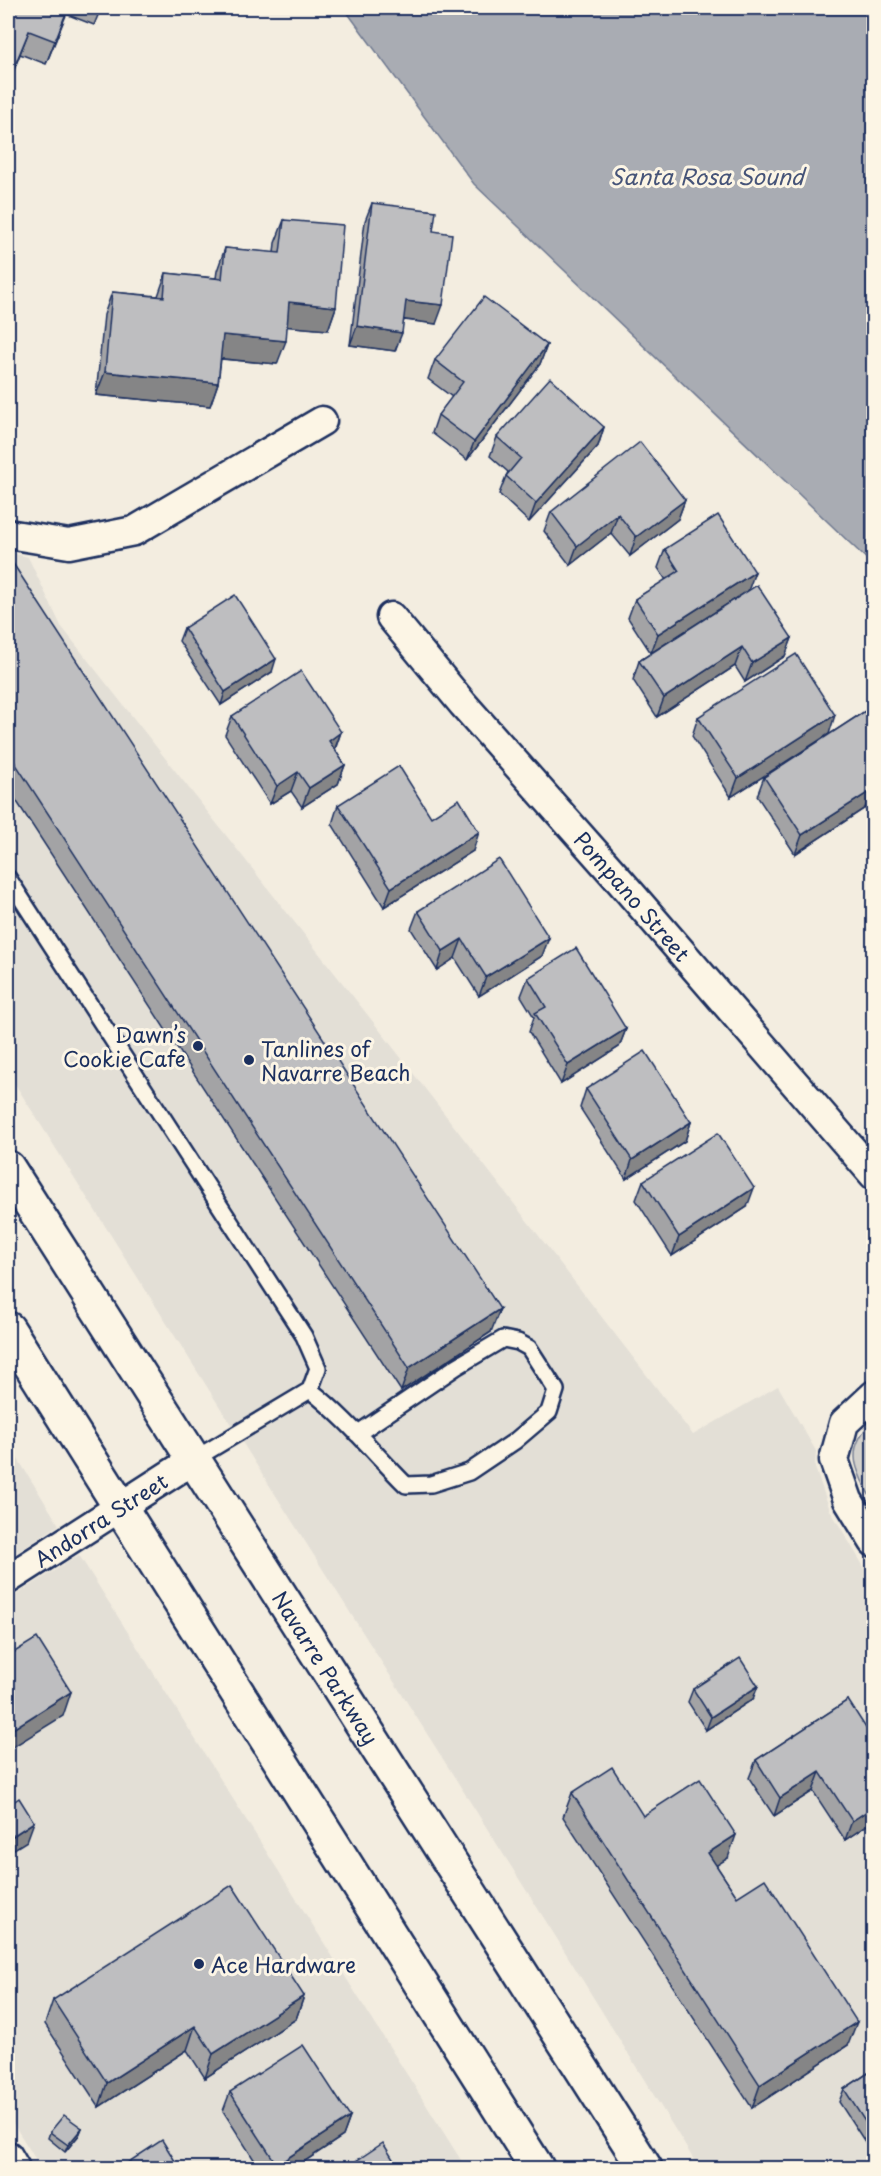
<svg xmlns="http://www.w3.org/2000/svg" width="881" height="2176" font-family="'Playpen Sans',sans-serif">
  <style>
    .built { fill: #e3dfd6 }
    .green { fill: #d3d1cc; stroke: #778095; stroke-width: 1.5 }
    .water { fill: #a9acb3; stroke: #707a91; stroke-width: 1.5 }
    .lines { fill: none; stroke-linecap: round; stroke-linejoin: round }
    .lane-casing { stroke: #1b2f5e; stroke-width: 20 }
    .street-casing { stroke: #1b2f5e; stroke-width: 33 }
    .highway-casing { stroke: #1b2f5e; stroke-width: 38 }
    .lane { stroke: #fcf5e5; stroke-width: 15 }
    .street { stroke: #fcf5e5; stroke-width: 28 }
    .highway { stroke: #fcf5e5; stroke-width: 33 }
    .wall { fill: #a3a3a5; stroke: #1b2f5e; stroke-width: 1.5 }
    .shaded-wall { fill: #858586; stroke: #1b2f5e; stroke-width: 1.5 }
    .building { fill: #bebec0; stroke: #1b2f5e; stroke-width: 1.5 }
    .poi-dot { fill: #1b2f5e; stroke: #fcf5e5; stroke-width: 2 }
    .labels { text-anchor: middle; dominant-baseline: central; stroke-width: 6; stroke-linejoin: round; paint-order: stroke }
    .street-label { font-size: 21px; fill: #1b2f5e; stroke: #fcf5e5 }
    .poi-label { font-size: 21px; fill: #1b2f5e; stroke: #fcf5e5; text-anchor: start }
    .water-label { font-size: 22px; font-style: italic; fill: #465478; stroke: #fcf5e5 }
  </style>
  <rect width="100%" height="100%" fill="#f3ede0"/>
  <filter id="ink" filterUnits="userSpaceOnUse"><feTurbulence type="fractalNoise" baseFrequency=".0167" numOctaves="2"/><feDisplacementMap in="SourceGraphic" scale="12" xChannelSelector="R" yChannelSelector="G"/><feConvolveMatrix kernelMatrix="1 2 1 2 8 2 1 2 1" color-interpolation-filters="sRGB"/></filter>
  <g filter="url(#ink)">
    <g class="built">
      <polygon points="8,552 28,557 61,626 385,1037 693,1435 778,1386 816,1451 815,1468 830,1510 873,1582 873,2168 699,2168 554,1934 8,1073"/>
      <polygon points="8,1443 59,1525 8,1558"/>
      <polygon points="79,1555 466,2168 41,2168 8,2115 8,1600"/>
    </g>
    <path class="green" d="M873 1420V1501C867 1492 855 1469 855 1457 854 1444 864 1429 873 1420Z"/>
    <polygon class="water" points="344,8 873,8 873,565 474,184"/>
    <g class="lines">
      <defs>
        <g id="lane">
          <polyline points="8,878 304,1336 318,1368 310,1390 193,1460"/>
          <path d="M310 1390C346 1418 374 1453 406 1485L431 1484 469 1472 515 1441 549 1412 556 1390 529 1348 518 1342 503 1339 456 1367 357 1434"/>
        </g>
        <g id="street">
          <polyline points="8,534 69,544 134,531 322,421"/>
          <path id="s1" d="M391 617 463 704 620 881 874 1175"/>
          <polyline points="874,1395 844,1423 834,1460 848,1500 874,1542"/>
          <path id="s2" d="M8 1579 193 1460"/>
          <polyline points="8,2156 15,2168"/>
        </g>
        <g id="highway">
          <path id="s3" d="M8 1168 645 2168"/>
          <polyline points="8,1329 537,2168"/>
        </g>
      </defs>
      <use href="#lane" class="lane-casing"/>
      <use href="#street" class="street-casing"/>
      <use href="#highway" class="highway-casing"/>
      <use href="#lane" class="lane"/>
      <use href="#street" class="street"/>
      <use href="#highway" class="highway"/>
    </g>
    <g class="wall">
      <polygon points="8,8 101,8 94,25 66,14 46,64 20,54 8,85"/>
      <polygon points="372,203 433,231 436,324 404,320 395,351 350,345 365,221"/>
      <polygon points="284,220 336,307 328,330 287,326 277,364 221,359 218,383 210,406 96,395 104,315 112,292 158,296 166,273 216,278 217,271 225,248 274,253 275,243"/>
      <polygon points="547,345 540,364 467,460 432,433 438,415 452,397 428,379 435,360"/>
      <polygon points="604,427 598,446 529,522 499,494 506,476 508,472 490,456 497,437"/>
      <polygon points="685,500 678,519 630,556 611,533 570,565 544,531 551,512"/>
      <polygon points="665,549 748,591 792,638 785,656 745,682 735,666 657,717 633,680 639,661 651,653 628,618 635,599 666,580 658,568"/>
      <polygon points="8,565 491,1332 401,1391 8,788"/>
      <polygon points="184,628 272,672 221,705 179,641"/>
      <polygon points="873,706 873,821 865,808 795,854 757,796 764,777"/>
      <polygon points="232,716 341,732 335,750 345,765 338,784 302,807 291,791 270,804 225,735"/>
      <polygon points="698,717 829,734 731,797 692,736"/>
      <polygon points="338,805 431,817 473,851 384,907 332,824"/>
      <polygon points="418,911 542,956 479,996 455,958 437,970 411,929"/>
      <polygon points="528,978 626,1029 619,1047 561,1084 529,1032 534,1017 521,996"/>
      <polygon points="586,1089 691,1122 685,1141 626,1179 580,1108"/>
      <polygon points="643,1181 747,1207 672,1256 636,1200"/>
      <polygon points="693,1689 753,1699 706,1730 688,1702"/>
      <polygon points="848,1700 873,1821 845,1840 813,1791 774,1816 749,1778 756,1760"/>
      <polygon points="572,1793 643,1816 728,1858 716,1865 737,1897 848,2045 752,2108 563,1817"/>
      <polygon points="304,1996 296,2019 205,2078 187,2050 99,2107 45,2024 53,2000"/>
      <polygon points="873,2070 873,2144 869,2148 839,2102 844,2089"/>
      <polygon points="230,2092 350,2117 343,2136 293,2169 260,2169 223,2111"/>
      <polygon points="82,2128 79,2135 65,2152 48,2138 50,2132"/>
    </g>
    <g class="shaded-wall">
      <polygon points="68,8 69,8 46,64 55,41"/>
      <polygon points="29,31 20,54 8,85 8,82"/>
      <polygon points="406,301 443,305 436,324 399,319"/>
      <polygon points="289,302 336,307 328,330 281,326"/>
      <polygon points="357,326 402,333 395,351 350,345"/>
      <polygon points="223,335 286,341 277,364 214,358"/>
      <polygon points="547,345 540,364 467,460 474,442"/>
      <polygon points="105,372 218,383 210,406 96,395"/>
      <polygon points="604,427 598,446 529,522 536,503"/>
      <polygon points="685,500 678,519 630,556 636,537"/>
      <polygon points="618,514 611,533 570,565 577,546"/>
      <polygon points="755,572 748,591 651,653 658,634"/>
      <polygon points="792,638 785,656 745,682 752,663"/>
      <polygon points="742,647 735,666 657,717 664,698"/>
      <polygon points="276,659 272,672 221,705 225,692"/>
      <polygon points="835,715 829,734 731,797 738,778"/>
      <polygon points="341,732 334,751 329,741"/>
      <polygon points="345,765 338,784 302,807 309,788"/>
      <polygon points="298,772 291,791 270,804 277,786"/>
      <polygon points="872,790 865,808 795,854 802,835"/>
      <polygon points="479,832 473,851 384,907 391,888"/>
      <polygon points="549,938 542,956 479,996 486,977"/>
      <polygon points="462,939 455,958 437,970 443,951"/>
      <polygon points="626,1029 619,1047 561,1084 568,1065"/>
      <polygon points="691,1122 685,1141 626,1179 632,1160"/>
      <polygon points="754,1188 747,1207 672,1256 679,1237"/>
      <polygon points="500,1309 491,1332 401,1391 409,1368"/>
      <polygon points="758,1686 753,1699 706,1730 711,1717"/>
      <polygon points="71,1692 63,1716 8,1750 8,1732"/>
      <polygon points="820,1772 813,1791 774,1816 780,1798"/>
      <polygon points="873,1807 873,1821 845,1840 852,1821"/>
      <polygon points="34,1822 27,1841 8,1853 8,1839"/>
      <polygon points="736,1835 728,1858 700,1876 708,1853"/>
      <polygon points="304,1996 296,2019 205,2078 213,2054"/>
      <polygon points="857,2022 848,2045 752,2108 760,2085"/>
      <polygon points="195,2026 187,2050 99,2107 107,2083"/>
      <polygon points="350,2117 343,2136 293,2169 276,2169 277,2165"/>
      <polygon points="82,2128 79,2135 65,2152 68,2145"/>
      <polygon points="873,2135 873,2144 869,2148"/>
    </g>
    <g class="building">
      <polygon points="8,8 68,8 55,41 29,31 8,82"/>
      <polygon points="372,203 436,211 433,231 452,234 443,305 406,301 402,333 357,326"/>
      <polygon points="284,220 343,225 336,307 289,302 286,341 223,335 218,383 105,372 112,292 164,297 166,273 222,279 225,248 280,253"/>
      <polygon points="484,297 547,345 474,442 438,415 463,382 435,360"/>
      <polygon points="550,378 604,427 536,503 506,476 521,458 497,437"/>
      <polygon points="640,442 685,500 636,537 618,514 577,546 551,512"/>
      <polygon points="718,515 755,572 658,634 635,599 679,571 665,549"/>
      <polygon points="12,562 500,1309 409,1368 8,752 8,565"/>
      <polygon points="757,585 792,638 752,663 742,647 664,698 639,661"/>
      <polygon points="235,595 276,659 225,692 184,628"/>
      <polygon points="796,654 835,715 738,778 698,717"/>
      <polygon points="301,671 341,732 329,741 345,765 309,788 298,772 277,786 232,716"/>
      <polygon points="873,706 873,792 872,790 802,835 764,777"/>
      <polygon points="399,766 431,817 459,799 479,832 391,888 338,805"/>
      <polygon points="499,859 549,938 486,977 462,939 443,951 418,911"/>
      <polygon points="576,948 626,1029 568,1065 535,1013 546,1007 528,978"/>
      <polygon points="645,1051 691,1122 632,1160 586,1089"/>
      <polygon points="718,1133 754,1188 679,1237 643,1181"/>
      <polygon points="37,1638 71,1692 8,1732 8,1656"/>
      <polygon points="740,1658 758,1686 711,1717 693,1689"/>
      <polygon points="848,1700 873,1739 873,1807 852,1821 820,1772 780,1798 756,1760"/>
      <polygon points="612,1767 643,1816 700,1779 736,1835 708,1853 737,1897 765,1879 857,2022 760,2085 572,1793"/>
      <polygon points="19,1798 34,1822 8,1839 8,1806"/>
      <polygon points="232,1885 304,1996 213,2054 195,2026 107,2083 53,2000"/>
      <polygon points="303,2045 350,2117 277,2165 230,2092"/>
      <polygon points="873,2070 873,2134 844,2089"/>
      <polygon points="64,2115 82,2128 68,2145 50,2132"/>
      <polygon points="162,2140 180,2169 126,2169 124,2165"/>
      <polygon points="383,2143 399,2169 344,2169"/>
    </g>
  </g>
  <g class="poi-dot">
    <circle cx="198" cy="1046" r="6"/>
    <circle cx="249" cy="1060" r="6"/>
    <circle cx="199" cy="1964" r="6"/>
  </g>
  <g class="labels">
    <g class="street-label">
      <text stroke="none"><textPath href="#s1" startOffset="369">Pompano Street</textPath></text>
      <text stroke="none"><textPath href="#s2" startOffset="110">Andorra Street</textPath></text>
      <text stroke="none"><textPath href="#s3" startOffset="592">Navarre Parkway</textPath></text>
    </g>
    <g class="poi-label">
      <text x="186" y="1034" text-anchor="end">Dawn’s<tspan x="186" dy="24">Cookie Cafe</tspan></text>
      <text x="261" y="1048">Tanlines of<tspan x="261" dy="24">Navarre Beach</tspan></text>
      <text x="211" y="1964">Ace Hardware</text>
    </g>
    <g class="water-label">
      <text x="707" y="175">Santa Rosa Sound</text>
    </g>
  </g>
  <rect width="881" height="2176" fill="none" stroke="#fcf5e5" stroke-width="30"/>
  <rect x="15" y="15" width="851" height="2146" fill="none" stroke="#1b2f5e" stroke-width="2" filter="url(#ink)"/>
</svg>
